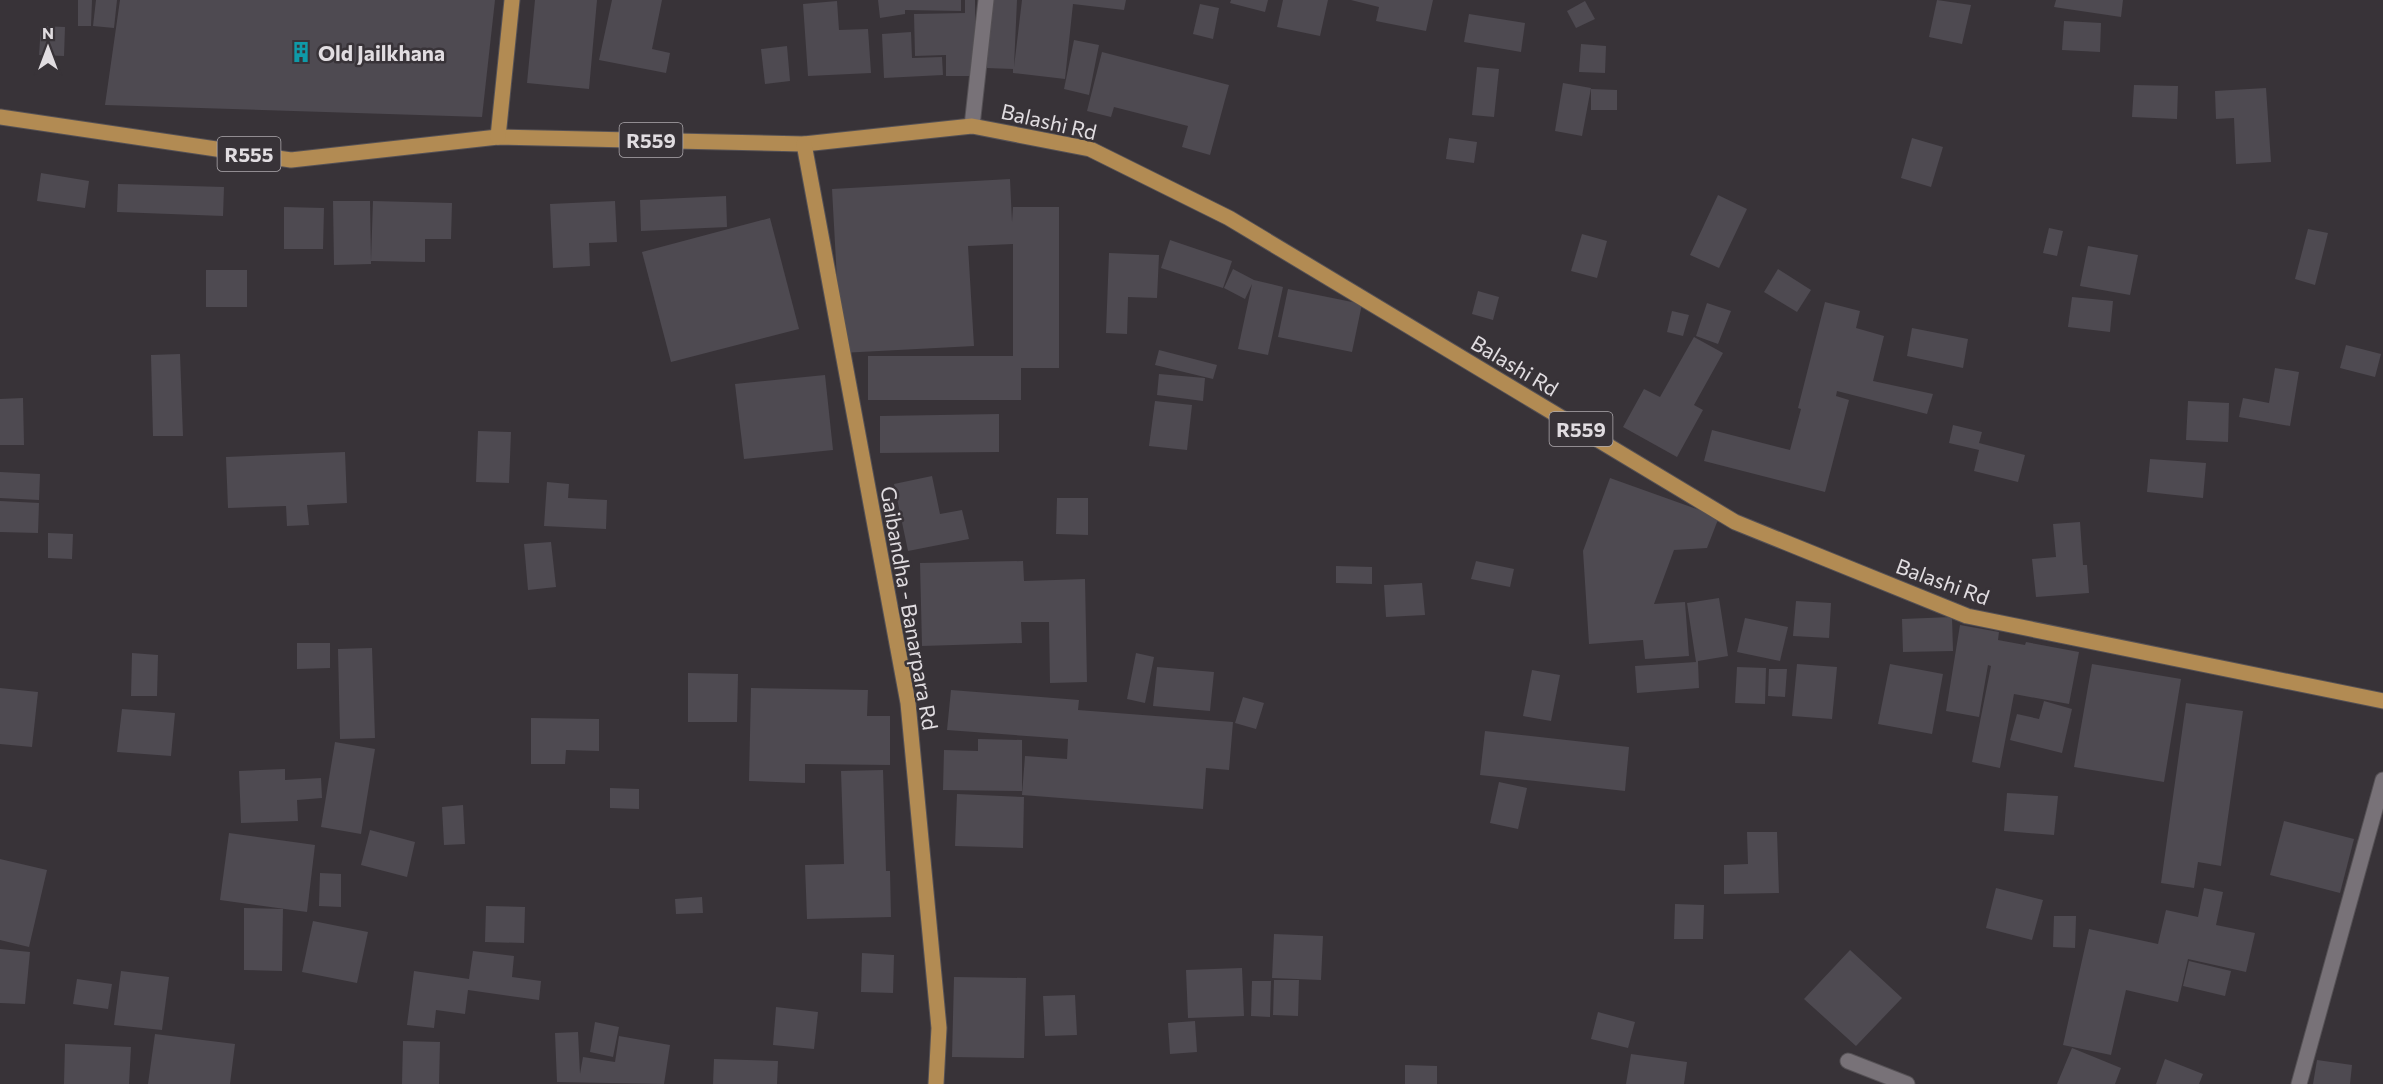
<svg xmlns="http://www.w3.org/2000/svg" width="2383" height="1084" font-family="Commissioner,sans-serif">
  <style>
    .building { fill: #4e4a51 }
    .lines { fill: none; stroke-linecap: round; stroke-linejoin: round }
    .minor-casing { stroke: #555155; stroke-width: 17 }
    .major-casing { stroke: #555155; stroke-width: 17 }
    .minor { stroke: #787278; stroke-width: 15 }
    .major { stroke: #b28b53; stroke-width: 15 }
    .labels { text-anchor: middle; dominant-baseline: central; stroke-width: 5; stroke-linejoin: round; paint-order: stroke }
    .shield { fill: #383338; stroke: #aeaaae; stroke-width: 1.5 }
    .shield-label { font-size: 20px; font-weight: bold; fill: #e1dde1 }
    .poi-label { font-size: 21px; font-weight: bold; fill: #e1dde1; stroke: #383338; text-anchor: start }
    .street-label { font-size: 21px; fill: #e1dde1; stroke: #383338 }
  </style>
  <rect width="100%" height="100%" fill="#383338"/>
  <g class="building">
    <polygon points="78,0 92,0 91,26 78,26"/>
    <polygon points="96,0 117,0 114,28 93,26"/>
    <polygon points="120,0 495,0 482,117 105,105"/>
    <polygon points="535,0 597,0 589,89 527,83"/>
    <polygon points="612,0 662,0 652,49 670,53 666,73 599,60"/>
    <polygon points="878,0 961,0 961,11 905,10 905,14 880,18"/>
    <polygon points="965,0 975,0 976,76 946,76 946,55 915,56 914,14 965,13"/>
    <polygon points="990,0 1017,0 1014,67 1022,0 1126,0 1124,10 1073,4 1065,79 1013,73 1013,69 986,68"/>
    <polygon points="1231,0 1268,0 1265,12 1230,3"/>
    <polygon points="1283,0 1328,0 1320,36 1277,27"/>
    <polygon points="1351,0 1433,0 1426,31 1376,21 1379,7"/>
    <polygon points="1937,0 1971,5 1962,44 1929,37"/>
    <polygon points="2056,0 2123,0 2121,17 2054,7"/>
    <polygon points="837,1 839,30 868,29 871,73 808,76 803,4"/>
    <polygon points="1585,1 1595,19 1576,28 1567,11"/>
    <polygon points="1200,4 1219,8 1213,39 1193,34"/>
    <polygon points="1469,14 1525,23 1521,52 1464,42"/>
    <polygon points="2064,21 2101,23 2100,52 2062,50"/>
    <polygon points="41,26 65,27 64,56 39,55"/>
    <polygon points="911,32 912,58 942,57 943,75 884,78 882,34"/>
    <polygon points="1074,40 1099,45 1089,95 1064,89"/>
    <polygon points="1581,44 1606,46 1605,73 1579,72"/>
    <polygon points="787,46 790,81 765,84 761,49"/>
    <polygon points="1102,52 1229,85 1210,155 1182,147 1188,126 1114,107 1111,117 1087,111"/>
    <polygon points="1477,67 1499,69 1494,117 1472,115"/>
    <polygon points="1563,83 1591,88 1582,136 1555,131"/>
    <polygon points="2134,85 2178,86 2177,119 2132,117"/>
    <polygon points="2266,88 2271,162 2236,164 2234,118 2216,119 2215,91"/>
    <polygon points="1591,89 1617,90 1617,110 1591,110"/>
    <polygon points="1449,138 1477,142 1474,163 1446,159"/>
    <polygon points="1912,138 1943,147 1931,187 1901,178"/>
    <polygon points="41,173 89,181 85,208 37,201"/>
    <polygon points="1010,179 1012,222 1013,207 1059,207 1059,368 1021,368 1021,400 868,400 868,356 1013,356 1013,244 968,246 974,346 841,353 832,189"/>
    <polygon points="118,184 224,187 223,216 117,212"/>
    <polygon points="1718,195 1747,209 1719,268 1690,255"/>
    <polygon points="726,196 727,227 641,231 640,200"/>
    <polygon points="333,201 370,201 371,264 334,265"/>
    <polygon points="373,201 452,203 451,239 425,239 425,262 371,261"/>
    <polygon points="615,201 617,242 589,243 590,266 553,268 550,204"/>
    <polygon points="284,207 324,208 323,249 284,249"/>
    <polygon points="770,218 799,329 671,362 642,252"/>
    <polygon points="2049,228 2063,231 2057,256 2043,253"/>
    <polygon points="2308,229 2328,233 2315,285 2295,279"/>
    <polygon points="1582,234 1607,241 1597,278 1571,271"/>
    <polygon points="1170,240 1232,261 1223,288 1161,268"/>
    <polygon points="2088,246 2138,255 2130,295 2080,286"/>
    <polygon points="1109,253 1159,255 1157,298 1128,297 1127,334 1106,333"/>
    <polygon points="1233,269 1254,280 1283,287 1268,355 1238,349 1252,284 1245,299 1224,288"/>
    <polygon points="1778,269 1811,290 1797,312 1764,292"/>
    <rect x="206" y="270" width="41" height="37"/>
    <polygon points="1288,289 1362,304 1352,352 1278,337"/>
    <polygon points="1478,291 1499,297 1493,320 1472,314"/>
    <polygon points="2072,297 2113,301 2110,332 2068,327"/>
    <polygon points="1825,302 1860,311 1856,328 1884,336 1873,381 1933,394 1927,414 1837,391 1836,396 1849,400 1825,492 1704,461 1712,430 1790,450 1801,409 1798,408"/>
    <polygon points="1707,303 1731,311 1718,344 1696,336"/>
    <polygon points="1672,311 1689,315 1683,336 1667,332"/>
    <polygon points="1912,328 1968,339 1963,368 1907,356"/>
    <polygon points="1694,337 1723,353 1694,405 1703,410 1677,457 1623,427 1644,389 1660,397"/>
    <polygon points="2346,345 2381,354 2375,377 2340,368"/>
    <polygon points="1159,350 1217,365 1213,379 1155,365"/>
    <polygon points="180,354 183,436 153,436 151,355"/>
    <polygon points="2275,368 2299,372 2290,426 2239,417 2243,398 2269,403"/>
    <polygon points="1159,374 1205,378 1203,401 1157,395"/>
    <polygon points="825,375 833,450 744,459 735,384"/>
    <polygon points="23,398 24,445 0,445 0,399"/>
    <polygon points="1155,401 1192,405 1187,450 1149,446"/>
    <polygon points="2188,401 2229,403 2228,442 2186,440"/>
    <polygon points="999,414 999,452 880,453 880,416"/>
    <polygon points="1953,425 1982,432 1979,443 2025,455 2018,482 1974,471 1979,450 1949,443"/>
    <polygon points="478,431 511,432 509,483 476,482"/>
    <polygon points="345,452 347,503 307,505 309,525 287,526 286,506 228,508 226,457"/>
    <polygon points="2150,459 2206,463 2203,498 2147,492"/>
    <polygon points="0,472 40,474 39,500 0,498"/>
    <polygon points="932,476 940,514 962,510 969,539 908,551 894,484"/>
    <polygon points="1610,478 1719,517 1707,548 1674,550 1654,604 1685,602 1689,656 1645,659 1643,640 1589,644 1583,551"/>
    <polygon points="547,482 569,484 568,498 607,500 606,529 544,526"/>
    <polygon points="1057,498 1088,498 1088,535 1056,534"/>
    <polygon points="0,501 39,503 38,533 0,532"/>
    <polygon points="2080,522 2083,565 2087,565 2089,593 2036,597 2032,559 2056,557 2053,524"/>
    <polygon points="48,533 73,534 72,559 48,558"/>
    <polygon points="551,542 556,587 528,590 524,544"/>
    <polygon points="1023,561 1024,581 1085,579 1087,682 1050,683 1049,622 1021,622 1022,643 922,646 920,563"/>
    <polygon points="1476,561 1514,569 1510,587 1471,579"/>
    <polygon points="1336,566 1372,567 1372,584 1336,583"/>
    <polygon points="1422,583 1425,615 1386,617 1384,585"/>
    <polygon points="1719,598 1728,656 1698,661 1699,688 1637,693 1635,666 1696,662 1687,603"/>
    <polygon points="1796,601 1831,603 1829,638 1793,636"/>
    <polygon points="1952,617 1953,651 1903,652 1902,619"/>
    <polygon points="1745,618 1788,627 1780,661 1737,652"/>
    <polygon points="1960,625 1999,632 1998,640 2025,645 2026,642 2079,652 2069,704 2014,694 2000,768 1972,762 1991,666 1988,665 1979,717 1946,711"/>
    <polygon points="297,643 330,643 330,668 297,669"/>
    <polygon points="372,648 375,738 340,739 338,649"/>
    <polygon points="132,653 158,655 157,696 131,696"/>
    <polygon points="1136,653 1154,657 1145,703 1127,699"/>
    <polygon points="1797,664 1837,667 1832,719 1792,716"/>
    <polygon points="1890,664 1943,674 1932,734 1878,724"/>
    <polygon points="2092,664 2181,679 2164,782 2074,767"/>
    <polygon points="1157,667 1214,672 1210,711 1153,706"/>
    <polygon points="1737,667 1766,668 1765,704 1735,703"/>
    <polygon points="1769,669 1787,669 1785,697 1768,696"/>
    <polygon points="1532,670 1560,675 1551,721 1523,716"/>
    <polygon points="688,673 738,674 737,722 688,722"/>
    <polygon points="0,688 38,692 32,747 0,744"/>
    <polygon points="751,688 868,690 867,716 890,716 890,765 805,764 805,783 749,781"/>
    <polygon points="951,690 1079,700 1078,710 1233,722 1229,770 1206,768 1203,809 1022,795 1025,756 1067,759 1068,739 947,730"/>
    <polygon points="1243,697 1264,703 1256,729 1235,723"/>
    <polygon points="2044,701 2072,709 2062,753 2010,740 2017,714 2039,719"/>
    <polygon points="2186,703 2243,711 2221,866 2198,862 2194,888 2161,883"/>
    <polygon points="122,709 175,713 171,756 117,752"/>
    <polygon points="531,718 599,719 599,751 566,750 565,764 531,764"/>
    <polygon points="1485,731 1629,747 1625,791 1480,775"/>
    <polygon points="978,739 1022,740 1022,791 943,790 944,750 978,751"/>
    <polygon points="335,742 375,749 361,834 321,827"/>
    <polygon points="285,769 285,780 321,778 322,798 297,800 298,821 241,823 239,771"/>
    <polygon points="883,770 886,871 890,871 891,917 807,919 805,865 844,864 841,771"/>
    <polygon points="1499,782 1527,788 1518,829 1490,823"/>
    <polygon points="610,788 639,789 639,809 610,808"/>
    <polygon points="2007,793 2058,796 2054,835 2004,831"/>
    <polygon points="957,794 1024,797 1023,848 955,846"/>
    <polygon points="463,805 465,844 444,845 442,807"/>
    <polygon points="2284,821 2354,839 2340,893 2270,875"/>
    <polygon points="370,830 415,842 407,877 361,865"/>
    <polygon points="1747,832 1777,832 1779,893 1724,894 1724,865 1748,864"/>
    <polygon points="229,833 315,845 307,912 220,900"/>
    <polygon points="0,859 47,870 29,947 0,940"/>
    <polygon points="320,873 341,874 341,907 319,906"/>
    <polygon points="1996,888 2043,900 2032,940 1986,928"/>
    <polygon points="2204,888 2223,892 2216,925 2255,933 2246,972 2188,959 2178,1002 2126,990 2111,1055 2063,1045 2089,929 2158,944 2166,910 2198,917"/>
    <polygon points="702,897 703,913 676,914 675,899"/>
    <polygon points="1675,904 1704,905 1703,939 1674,939"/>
    <polygon points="486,906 525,907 524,943 485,942"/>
    <polygon points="244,908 283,909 282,971 244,970"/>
    <polygon points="2054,916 2076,916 2075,948 2053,947"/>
    <polygon points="313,921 368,932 357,983 302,972"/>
    <polygon points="1274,934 1323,936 1321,980 1272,978"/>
    <polygon points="0,949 30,952 25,1004 0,1003"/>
    <polygon points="1850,950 1902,998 1856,1046 1804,999"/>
    <polygon points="473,951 514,956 512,977 541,981 539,1000 468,990 465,1014 436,1010 434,1028 407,1025 414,971 469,979"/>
    <polygon points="862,953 894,955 893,993 861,992"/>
    <polygon points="2189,961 2231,971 2225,996 2183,986"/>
    <polygon points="1242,968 1244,1016 1188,1018 1186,970"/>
    <polygon points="121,971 169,977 162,1030 114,1025"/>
    <polygon points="954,977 1026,978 1024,1058 952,1057"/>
    <polygon points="77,979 112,984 108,1009 73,1004"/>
    <polygon points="1274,980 1299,980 1298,1016 1273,1015"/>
    <polygon points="1252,981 1271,981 1270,1017 1251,1016"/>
    <polygon points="1075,995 1077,1035 1045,1036 1043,996"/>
    <polygon points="776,1007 818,1012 814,1049 773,1045"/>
    <polygon points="1598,1012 1635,1022 1628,1048 1591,1039"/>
    <polygon points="1195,1021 1197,1052 1170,1054 1168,1023"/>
    <polygon points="595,1022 619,1027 613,1057 590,1052"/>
    <polygon points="578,1032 580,1074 583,1057 615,1062 619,1036 670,1045 664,1084 557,1082 555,1033"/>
    <polygon points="155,1034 235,1044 230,1084 148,1084"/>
    <polygon points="403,1041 440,1042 439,1084 402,1084"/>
    <polygon points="65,1044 131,1047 129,1084 64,1084"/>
    <polygon points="2072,1048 2121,1068 2115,1084 2057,1084"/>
    <polygon points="1631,1054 1687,1062 1684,1084 1626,1084"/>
    <polygon points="714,1059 778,1061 777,1084 713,1084"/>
    <polygon points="2165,1059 2203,1074 2199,1084 2156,1084"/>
    <polygon points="2317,1060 2352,1065 2350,1084 2313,1084"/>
    <polygon points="1405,1065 1437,1066 1437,1084 1405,1084"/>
  </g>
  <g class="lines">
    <defs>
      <g id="minor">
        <polyline points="972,126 986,0"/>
        <polyline points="1848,1061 1907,1084"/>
        <polyline points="2299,1084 2383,780"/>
      </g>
      <g id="major">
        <polyline points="0,117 291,160 498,137 804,144 972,126 1090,149 1229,218 1735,522 1967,616 2383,701"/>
        <polyline points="498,137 512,0"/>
        <polyline points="804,144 908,703 939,1028 936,1084"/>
      </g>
    </defs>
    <use href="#minor" class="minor-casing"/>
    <use href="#major" class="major-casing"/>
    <use href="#minor" class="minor"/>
    <use href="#major" class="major"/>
  </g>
  <defs>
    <symbol id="building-bare" viewBox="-9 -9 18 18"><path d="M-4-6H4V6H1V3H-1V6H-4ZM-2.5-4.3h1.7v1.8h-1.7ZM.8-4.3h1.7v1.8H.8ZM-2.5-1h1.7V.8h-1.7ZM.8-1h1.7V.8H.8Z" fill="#0f9aa8" stroke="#383338" stroke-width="2.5" paint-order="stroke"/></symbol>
  </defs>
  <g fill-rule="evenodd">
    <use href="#building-bare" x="286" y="37" width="30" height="30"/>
  </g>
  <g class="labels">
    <g class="shield">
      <rect x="619.5" y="123" width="63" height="34" rx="4.5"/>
      <rect x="217.5" y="137" width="63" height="34" rx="4.5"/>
      <rect x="1549.5" y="412" width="63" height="34" rx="4.5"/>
    </g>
    <g class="shield-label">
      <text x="651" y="140">R559</text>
      <text x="249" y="154">R555</text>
      <text x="1581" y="429">R559</text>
    </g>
    <g class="poi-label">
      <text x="318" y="52">Old Jailkhana</text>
    </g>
    <g class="street-label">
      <text transform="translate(1049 121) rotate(13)">Balashi Rd</text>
      <text transform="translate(1515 365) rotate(31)">Balashi Rd</text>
      <text transform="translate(1943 581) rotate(20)">Balashi Rd</text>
      <text transform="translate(910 608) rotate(80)">Gaibandha - Banarpara Rd</text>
    </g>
  </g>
  <g transform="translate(48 48)" stroke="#383338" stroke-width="4.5" paint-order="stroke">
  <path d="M0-4.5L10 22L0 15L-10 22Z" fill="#e1dde1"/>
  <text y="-9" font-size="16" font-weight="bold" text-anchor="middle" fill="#e1dde1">N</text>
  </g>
</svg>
